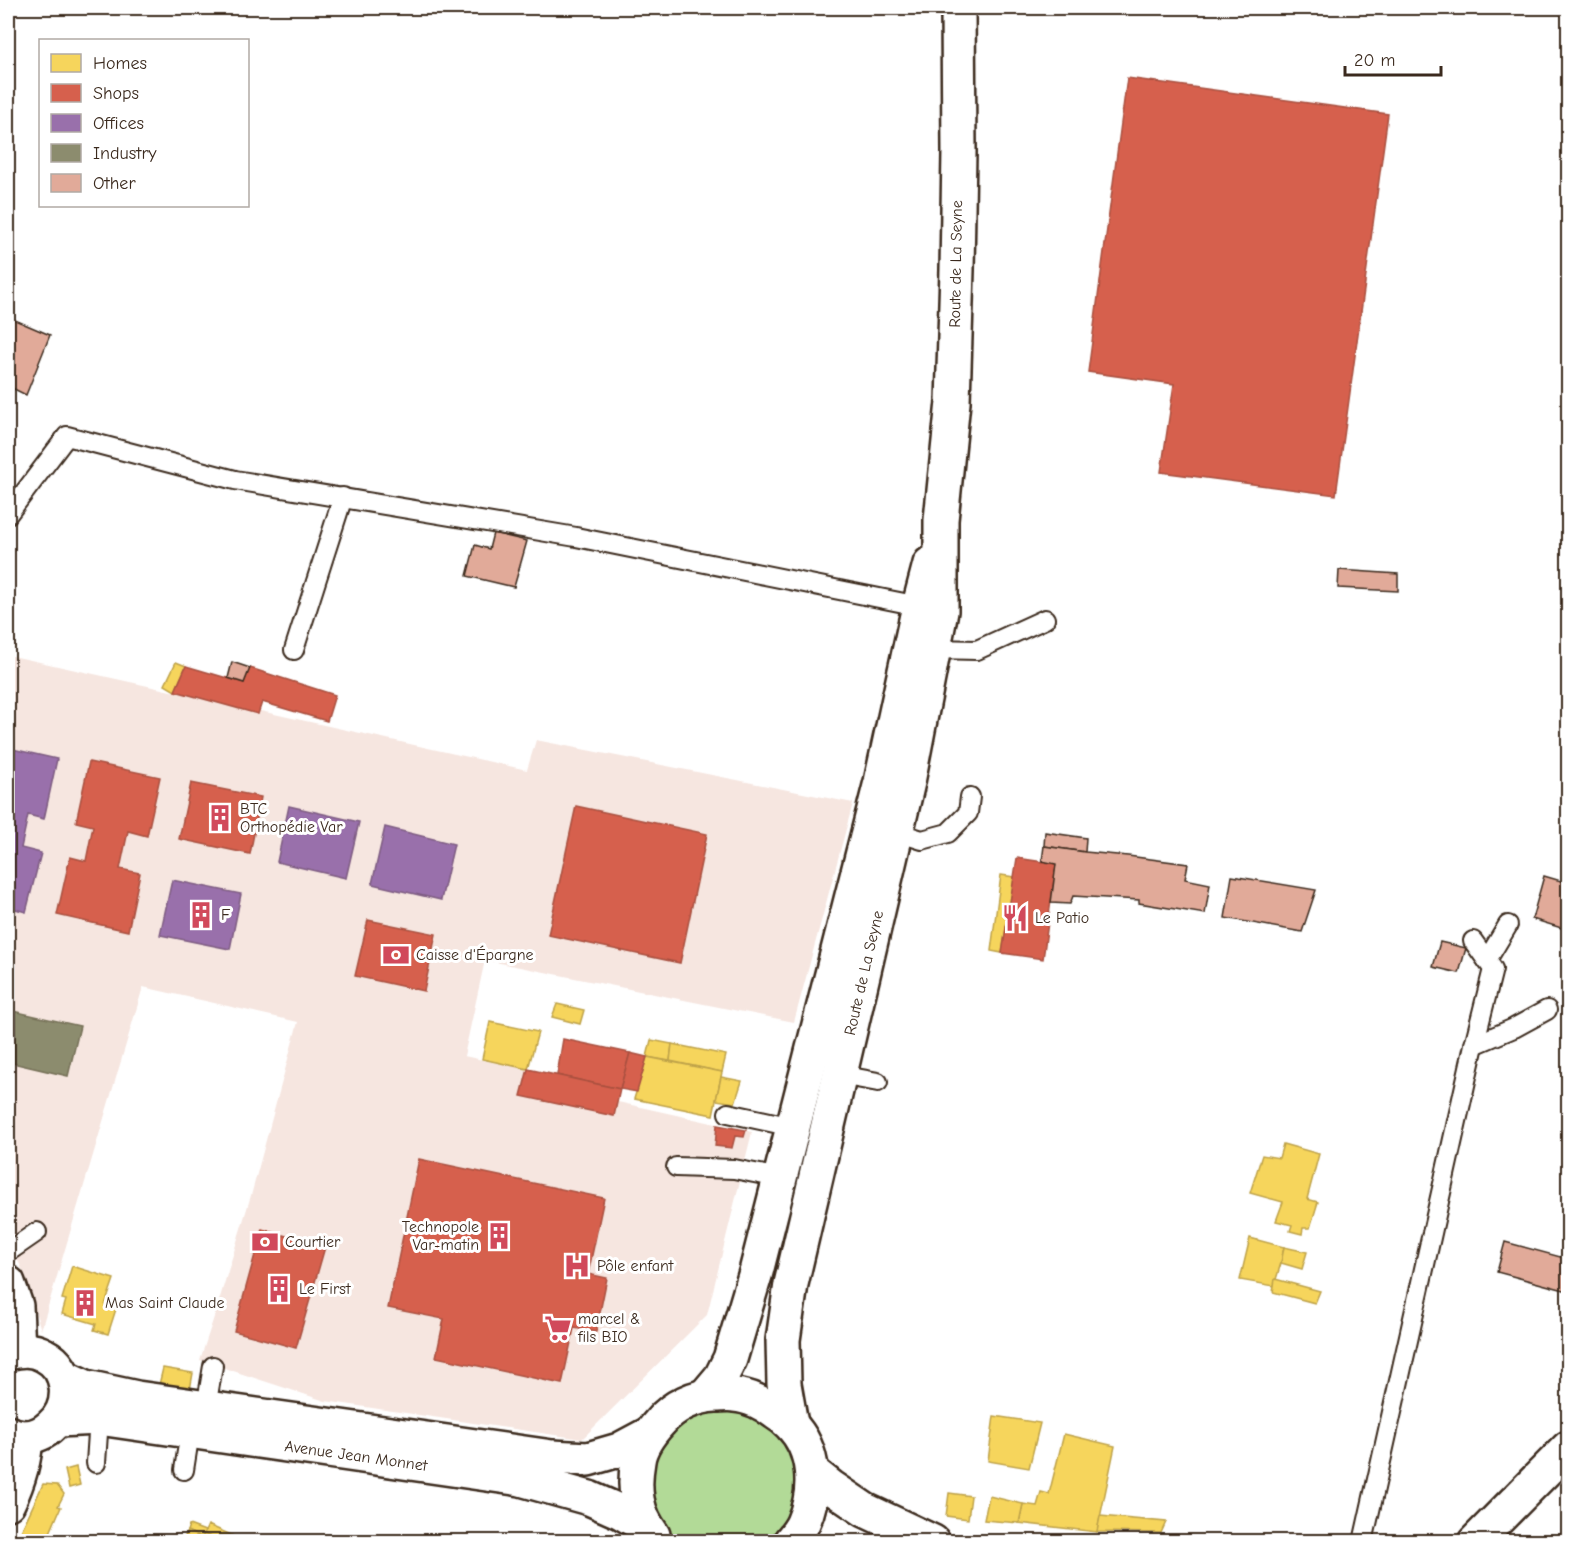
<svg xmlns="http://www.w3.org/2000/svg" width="1576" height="1549" font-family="'Comic Neue',sans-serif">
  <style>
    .built { fill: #f6e6e0 }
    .green { fill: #b2da97; stroke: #76825a; stroke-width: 1.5 }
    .homes { fill: #f6d55c; stroke: #bea249; stroke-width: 1.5 }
    .shops { fill: #d6604d; stroke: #a8503f; stroke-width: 1.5 }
    .offices { fill: #9970ab; stroke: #7d5b81; stroke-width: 1.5 }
    .industry { fill: #8c8c6e; stroke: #746f56; stroke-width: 1.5 }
    .building { fill: #e1aa99; stroke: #3b2a1e; stroke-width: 1.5 }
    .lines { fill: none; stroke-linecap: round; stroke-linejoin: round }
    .lane-casing { stroke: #3b2a1e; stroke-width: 22 }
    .street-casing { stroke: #3b2a1e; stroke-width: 38 }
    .secondary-casing { stroke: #3b2a1e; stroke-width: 38 }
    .lane { stroke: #fff; stroke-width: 18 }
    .street { stroke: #fff; stroke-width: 33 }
    .secondary { stroke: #fff; stroke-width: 33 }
    .labels { text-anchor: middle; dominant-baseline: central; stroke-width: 6; stroke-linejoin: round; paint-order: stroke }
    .street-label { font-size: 16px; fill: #3b2a1e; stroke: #fff }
    .poi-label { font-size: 16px; fill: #3b2a1e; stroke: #fff; text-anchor: start }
  </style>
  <rect width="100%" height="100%" fill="#fff"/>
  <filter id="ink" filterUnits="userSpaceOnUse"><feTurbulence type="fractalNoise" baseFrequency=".0167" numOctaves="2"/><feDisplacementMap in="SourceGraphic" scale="12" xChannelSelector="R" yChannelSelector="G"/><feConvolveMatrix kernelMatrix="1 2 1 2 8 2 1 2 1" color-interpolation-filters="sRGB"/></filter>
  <g filter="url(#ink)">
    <polygon class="built" points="8,655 527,770 536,740 853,803 794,1022 485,960 464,1056 620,1089 618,1102 752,1132 707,1315 582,1439 325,1401 200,1360 215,1314 252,1192 298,1022 143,987 41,1330 22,1269 8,1240"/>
    <polygon class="green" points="705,1396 801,1438 790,1541 657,1541 639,1456"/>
    <g class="homes">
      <polygon points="176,662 186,666 175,691 165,685"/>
      <polygon points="1001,875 1014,877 1002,953 991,951"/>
      <polygon points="557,1004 584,1010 580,1024 552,1017"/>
      <polygon points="490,1022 538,1032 528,1069 482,1059"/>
      <polygon points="651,1040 672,1044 670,1061 647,1057"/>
      <polygon points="672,1044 726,1055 722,1072 670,1061"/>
      <polygon points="647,1057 722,1072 713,1115 634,1099"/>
      <polygon points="721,1077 742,1081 735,1103 716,1100"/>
      <polygon points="1283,1144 1319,1154 1307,1199 1318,1202 1310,1228 1303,1228 1302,1234 1290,1231 1292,1225 1276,1221 1283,1202 1250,1193 1262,1155 1279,1158"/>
      <polygon points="1250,1238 1284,1247 1281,1263 1274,1286 1240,1280"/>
      <polygon points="1284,1247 1307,1252 1302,1269 1281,1263"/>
      <polygon points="72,1266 114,1279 105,1305 116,1309 108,1334 94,1330 96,1324 62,1314 66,1300 62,1299"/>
      <polygon points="1275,1279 1320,1291 1315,1303 1273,1292"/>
      <polygon points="163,1368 193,1373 190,1390 159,1385"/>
      <polygon points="994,1416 1040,1423 1029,1468 988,1461"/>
      <polygon points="1064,1434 1115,1446 1097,1532 1019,1523 1023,1504 1037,1506 1041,1492 1049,1494"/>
      <polygon points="76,1467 80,1485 69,1488 65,1470"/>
      <polygon points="43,1484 57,1485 64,1494 58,1506 61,1507 49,1535 46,1534 40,1542 16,1542"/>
      <polygon points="949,1493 971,1496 968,1519 946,1516"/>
      <polygon points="989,1496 1023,1504 1019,1523 984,1520"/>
      <polygon points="1100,1516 1166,1522 1161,1533 1097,1532"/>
      <polygon points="189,1525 205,1531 202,1538 187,1531"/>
      <polygon points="208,1525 245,1541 221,1542 204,1534"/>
      <polygon points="187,1531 202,1538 204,1534 221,1542 183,1542"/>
    </g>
    <g class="shops">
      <polygon points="1127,78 1388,114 1336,495 1161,472 1174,384 1088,372"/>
      <polygon points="186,666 244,683 250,668 335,695 327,721 262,702 258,714 175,691"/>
      <polygon points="89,762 160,777 147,836 128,831 120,869 140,873 128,931 57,915 70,857 86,861 93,826 76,822"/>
      <polygon points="191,783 261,797 250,854 179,839"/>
      <polygon points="576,806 707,834 680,963 548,935"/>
      <polygon points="1017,858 1056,864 1043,959 1002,953"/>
      <polygon points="368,920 436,934 424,991 355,976"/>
      <polygon points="563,1039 630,1053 620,1089 557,1075"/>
      <polygon points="630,1053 647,1057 637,1092 620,1089"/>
      <polygon points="528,1069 620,1089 614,1116 521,1096"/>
      <polygon points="717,1125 746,1130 744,1137 735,1136 732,1148 715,1146"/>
      <polygon points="419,1159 604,1198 588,1274 607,1278 596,1332 574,1328 562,1384 436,1357 444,1319 388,1308"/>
      <polygon points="262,1229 325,1247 296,1348 234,1331"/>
    </g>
    <g class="offices">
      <polygon points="8,748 57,759 44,819 28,815 21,848 41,853 26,912 8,907"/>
      <polygon points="289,806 359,822 346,878 277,862"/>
      <polygon points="385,827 454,844 441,900 372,884"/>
      <polygon points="172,880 241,894 230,949 160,935"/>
    </g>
    <polygon class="industry" points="8,1010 80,1026 68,1076 8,1062"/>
    <g class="building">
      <polygon points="8,317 50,335 26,395 8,386"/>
      <polygon points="493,533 527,541 514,587 467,576 475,545 489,549"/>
      <polygon points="1339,570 1398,574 1398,591 1338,588"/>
      <polygon points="232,662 250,668 244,683 228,678"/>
      <polygon points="1045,832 1086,838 1085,852 1044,846"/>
      <polygon points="1044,846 1085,852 1128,856 1188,864 1185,879 1210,884 1205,914 1139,903 1139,900 1073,896 1070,904 1051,903 1056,864 1042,861"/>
      <polygon points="1232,876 1316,890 1302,932 1225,918"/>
      <polygon points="1544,876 1568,883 1568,930 1532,919"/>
      <polygon points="1440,942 1466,948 1459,973 1433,967"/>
      <polygon points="1505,1242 1568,1259 1568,1291 1497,1272"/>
    </g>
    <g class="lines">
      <defs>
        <g id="lane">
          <polyline points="8,514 67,436 235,480 576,537 919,606"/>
          <polyline points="934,649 977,650 1045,619"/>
          <polyline points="294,650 343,497"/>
          <polyline points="897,832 922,840 948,833 968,813 970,797"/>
          <polyline points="1487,960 1508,925"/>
          <polyline points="1474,1045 1514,1028 1547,1010"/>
          <polyline points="840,1075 878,1082"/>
          <polyline points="728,1113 793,1127"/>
          <polyline points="676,1167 734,1169 780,1178"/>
          <polyline points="8,1252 37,1232"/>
          <polyline points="206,1408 213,1366"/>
          <polyline points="96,1463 99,1418"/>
          <polyline points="184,1470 190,1432"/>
          <polyline points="1363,1542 1474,1045 1493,969 1473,941"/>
        </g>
        <g id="street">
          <polyline points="8,1283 16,1306 18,1350"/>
          <polyline points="812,1472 831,1487 865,1510 933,1542"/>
          <path d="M8 1503C18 1482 25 1460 26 1437"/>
          <polyline points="1475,1542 1568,1448"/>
        </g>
        <g id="secondary">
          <path d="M8 1353C20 1350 32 1348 44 1355 72 1369 73 1407 51 1426 45 1432 35 1437 26 1437 20 1437 13 1435 8 1433"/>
          <polyline points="64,1377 86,1387 137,1398 552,1457 588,1459 619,1450 649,1434"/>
          <polyline points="705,1396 721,1377 730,1359 756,1272 881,782 919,606 930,564"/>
          <polyline points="58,1420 99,1418 521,1479 589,1498 621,1512 645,1526"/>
          <polyline points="791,1424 784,1384 783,1340 791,1284 908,782 941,611 941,520 953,402 957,270 959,152 958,8"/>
          <path d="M653 1535C636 1513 633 1489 638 1461 640 1446 650 1433 660 1422 673 1406 695 1396 716 1395 722 1395 728 1394 734 1395 749 1396 765 1404 776 1413 781 1416 786 1420 790 1424 816 1450 817 1491 803 1523 800 1530 795 1536 790 1542"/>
        </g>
      </defs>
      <use href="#lane" class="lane-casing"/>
      <use href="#street" class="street-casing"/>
      <use href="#secondary" class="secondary-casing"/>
      <use href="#lane" class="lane"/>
      <use href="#street" class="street"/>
      <use href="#secondary" class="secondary"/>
    </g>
  </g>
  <defs>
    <symbol id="building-bare" viewBox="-9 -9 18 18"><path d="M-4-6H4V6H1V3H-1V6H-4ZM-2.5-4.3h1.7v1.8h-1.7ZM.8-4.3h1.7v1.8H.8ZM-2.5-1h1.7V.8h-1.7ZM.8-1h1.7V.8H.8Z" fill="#d1495b" stroke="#fff" stroke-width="2.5" paint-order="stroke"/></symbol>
    <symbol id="restaurant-bare" viewBox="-9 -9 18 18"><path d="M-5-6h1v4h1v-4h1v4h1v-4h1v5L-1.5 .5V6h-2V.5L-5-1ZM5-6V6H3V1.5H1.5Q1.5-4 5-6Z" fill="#d1495b" stroke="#fff" stroke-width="2.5" paint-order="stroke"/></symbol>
    <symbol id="bank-bare" viewBox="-9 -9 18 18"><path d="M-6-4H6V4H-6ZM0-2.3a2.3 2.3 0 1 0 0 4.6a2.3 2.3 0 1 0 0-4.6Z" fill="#d1495b" stroke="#fff" stroke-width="2.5" paint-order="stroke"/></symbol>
    <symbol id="hospital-bare" viewBox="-9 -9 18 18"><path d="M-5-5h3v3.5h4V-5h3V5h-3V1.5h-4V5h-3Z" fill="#d1495b" stroke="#fff" stroke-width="2.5" paint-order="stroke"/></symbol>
    <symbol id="supermarket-bare" viewBox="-9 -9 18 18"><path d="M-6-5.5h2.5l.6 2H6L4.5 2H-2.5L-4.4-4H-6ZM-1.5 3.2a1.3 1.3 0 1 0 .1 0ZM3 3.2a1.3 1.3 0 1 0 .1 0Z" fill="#d1495b" stroke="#fff" stroke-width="2.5" paint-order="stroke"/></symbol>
  </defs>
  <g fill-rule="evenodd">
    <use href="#building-bare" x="201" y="799" width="38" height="38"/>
    <use href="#building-bare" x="182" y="896" width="38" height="38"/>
    <use href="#restaurant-bare" x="996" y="899" width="38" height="38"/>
    <use href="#bank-bare" x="377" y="936" width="38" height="38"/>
    <use href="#building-bare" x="480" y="1217" width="38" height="38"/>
    <use href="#bank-bare" x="246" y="1223" width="38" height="38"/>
    <use href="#hospital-bare" x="558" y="1247" width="38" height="38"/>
    <use href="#building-bare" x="260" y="1270" width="38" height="38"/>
    <use href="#building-bare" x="66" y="1284" width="38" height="38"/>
    <use href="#supermarket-bare" x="539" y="1309" width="38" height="38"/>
  </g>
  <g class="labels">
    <g class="street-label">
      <text transform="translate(956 264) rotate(-89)">Route de La Seyne</text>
      <text transform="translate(864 973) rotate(-77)">Route de La Seyne</text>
      <text transform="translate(356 1456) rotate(8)">Avenue Jean Monnet</text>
    </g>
    <g class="poi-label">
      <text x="240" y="809">BTC<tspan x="240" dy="18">Orthopédie Var</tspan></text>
      <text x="221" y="915">F</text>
      <text x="1035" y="918">Le Patio</text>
      <text x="416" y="955">Caisse d'Épargne</text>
      <text x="479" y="1227" text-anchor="end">Technopole<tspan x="479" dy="18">Var-matin</tspan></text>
      <text x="285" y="1242">Courtier</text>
      <text x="597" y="1266">Pôle enfant</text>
      <text x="299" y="1289">Le First</text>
      <text x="105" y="1303">Mas Saint Claude</text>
      <text x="578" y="1319">marcel &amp;<tspan x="578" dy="18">fils BIO</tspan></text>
    </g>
  </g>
  <rect width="1576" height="1549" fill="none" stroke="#fff" stroke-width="30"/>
  <rect x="15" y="15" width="1546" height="1519" fill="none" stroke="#3b2a1e" stroke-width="2" filter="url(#ink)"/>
  <rect x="39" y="39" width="210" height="168" fill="#ffffff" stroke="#b1aaa5" stroke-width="1.5"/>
  <rect x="51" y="54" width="30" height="18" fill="#f6d55c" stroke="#b1aaa5" stroke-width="1.5"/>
  <text x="93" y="69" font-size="18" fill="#3b2a1e">Homes</text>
  <rect x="51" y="84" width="30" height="18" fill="#d6604d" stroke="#b1aaa5" stroke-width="1.5"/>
  <text x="93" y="99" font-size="18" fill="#3b2a1e">Shops</text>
  <rect x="51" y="114" width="30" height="18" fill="#9970ab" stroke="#b1aaa5" stroke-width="1.5"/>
  <text x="93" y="129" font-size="18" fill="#3b2a1e">Offices</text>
  <rect x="51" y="144" width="30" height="18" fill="#8c8c6e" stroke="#b1aaa5" stroke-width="1.5"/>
  <text x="93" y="159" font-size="18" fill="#3b2a1e">Industry</text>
  <rect x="51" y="174" width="30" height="18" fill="#e1aa99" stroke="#b1aaa5" stroke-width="1.5"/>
  <text x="93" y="189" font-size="18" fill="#3b2a1e">Other</text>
  <path d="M1345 66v9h96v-9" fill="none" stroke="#3b2a1e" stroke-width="3"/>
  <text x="1354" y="66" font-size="18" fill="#3b2a1e" stroke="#ffffff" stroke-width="4.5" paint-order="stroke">20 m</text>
</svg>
